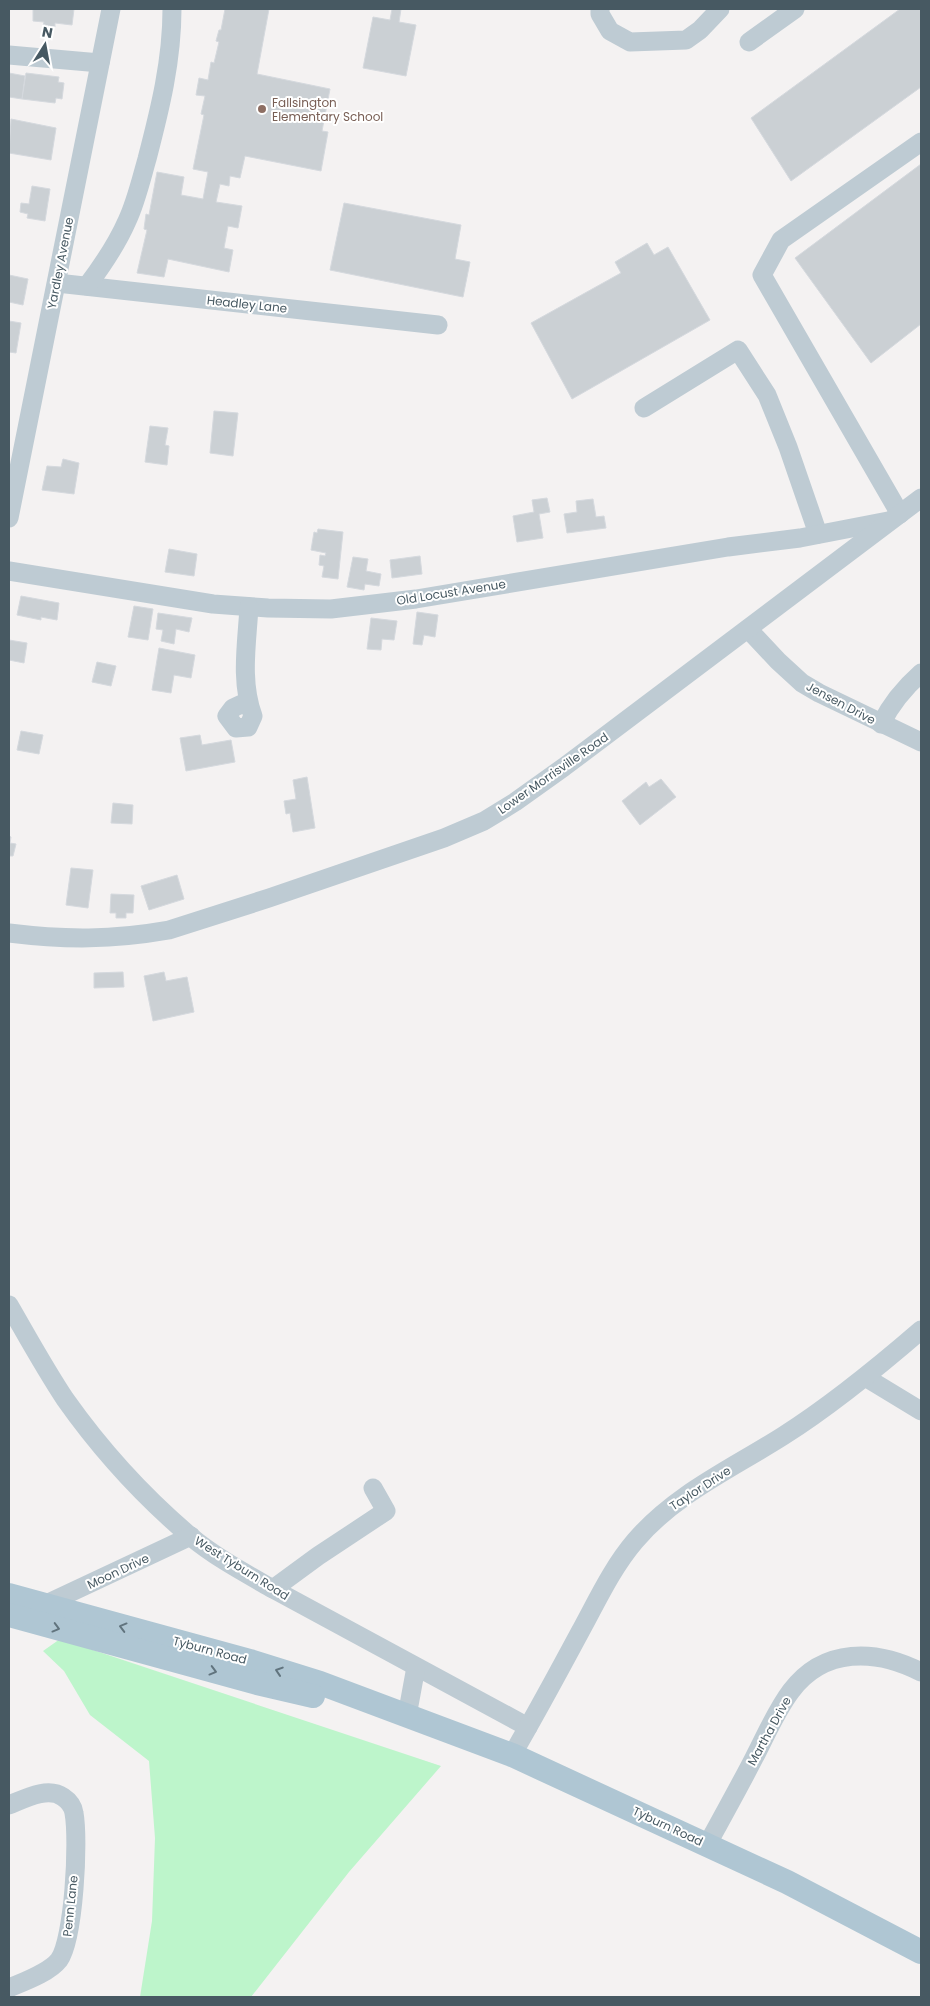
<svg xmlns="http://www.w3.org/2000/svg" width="930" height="2006" font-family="Poppins,sans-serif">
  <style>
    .green { fill: #bdf5cb }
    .building { fill: #cbd0d4; stroke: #d5d9de }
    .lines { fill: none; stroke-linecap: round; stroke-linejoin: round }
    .minor { stroke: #becbd3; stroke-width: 19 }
    .major { stroke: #afc6d3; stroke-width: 24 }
    .oneway { stroke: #61747e }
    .education-dot { fill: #8d6e63; stroke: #fff; stroke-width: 2 }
    .labels { text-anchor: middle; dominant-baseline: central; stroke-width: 4; stroke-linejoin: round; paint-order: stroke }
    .education-label { font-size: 12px; fill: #785e54; stroke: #fff; text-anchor: start }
    .street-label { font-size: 12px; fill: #475962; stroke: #fff }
  </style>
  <rect width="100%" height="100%" fill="#f4f2f2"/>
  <polygon class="green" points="60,1639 441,1766 349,1872 251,1997 140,1997 152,1921 155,1838 149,1761 90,1715 64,1671 43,1651"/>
  <g class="building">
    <polygon points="33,9 74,9 72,25 55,23 55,27 43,25 44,22 33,21"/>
    <polygon points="223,9 269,9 257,74 330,89 322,131 328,132 321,171 245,156 240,178 230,176 229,186 220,184 216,202 242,206 238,228 228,226 224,248 233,250 229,272 168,259 164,277 137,273 147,230 144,229 146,214 149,215 157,172 184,177 181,195 203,199 208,172 193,169 204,115 201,114 205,96 196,95 199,78 208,80 211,62 214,63 219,42 216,41 219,30 221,30 225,9"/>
    <polygon points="392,9 401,9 399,22 416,25 406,76 363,68 373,17 390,20"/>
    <polygon points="900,9 921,9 921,87 791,181 751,118"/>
    <polygon points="9,73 25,76 22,99 9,97"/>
    <polygon points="26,73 59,77 58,82 64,83 62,99 56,98 55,103 22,99"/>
    <polygon points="11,119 56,128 51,160 9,153"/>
    <polygon points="921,164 921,324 871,363 795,258"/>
    <polygon points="32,186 50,189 45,221 27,218 28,214 20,212 21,203 29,204"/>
    <polygon points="344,203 461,225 455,259 470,262 463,297 330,270"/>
    <polygon points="647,243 654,255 668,247 710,320 572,399 531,323 621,273 615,262"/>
    <polygon points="9,275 28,279 23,305 9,302"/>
    <polygon points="9,321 21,323 16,353 9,352"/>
    <polygon points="214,411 238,413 233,456 210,453"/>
    <polygon points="150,426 168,428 165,445 169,446 167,465 145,462"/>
    <polygon points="63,459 79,463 74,494 42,490 47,466 61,467"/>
    <polygon points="547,498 550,512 539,514 543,538 517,542 513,516 534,512 532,500"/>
    <polygon points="593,499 596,517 604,516 606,528 567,533 564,514 577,512 576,501"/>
    <polygon points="318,529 343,532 338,579 322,577 324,566 319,565 320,555 325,556 326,553 311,550 314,532 317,533"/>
    <polygon points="169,549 197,554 194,576 165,572"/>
    <polygon points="420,556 422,574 392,578 390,560"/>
    <polygon points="353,557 368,559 366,571 381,574 379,586 365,584 364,590 347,587"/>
    <polygon points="21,596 59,603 57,620 41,617 41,620 17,615"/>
    <polygon points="134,606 153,609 148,640 128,637"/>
    <polygon points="417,612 438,615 435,637 424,635 422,645 413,644"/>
    <polygon points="158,613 192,618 189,632 176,629 174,644 161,641 163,630 156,629"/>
    <polygon points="371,618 397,621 394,640 382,639 381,650 367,649"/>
    <polygon points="9,640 27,643 24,663 9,660"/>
    <polygon points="159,648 195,655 191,678 174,675 171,693 152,690"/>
    <polygon points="97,662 116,666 111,686 92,682"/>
    <polygon points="21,731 43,735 39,754 17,750"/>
    <polygon points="200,735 202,745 231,740 235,762 186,771 180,738"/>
    <polygon points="307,777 315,828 293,832 290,813 286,814 284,801 296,799 293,780"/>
    <polygon points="661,779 676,797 640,825 622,801 646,782 649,787"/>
    <polygon points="113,803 133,805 132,824 111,823"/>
    <polygon points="9,836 11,837 10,843 16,844 13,856 9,856"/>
    <polygon points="71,868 93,870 88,908 66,905"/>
    <polygon points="177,875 184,899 149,910 141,886"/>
    <polygon points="111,894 134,895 133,913 126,913 126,918 116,918 116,913 110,913"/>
    <polygon points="123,972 124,987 94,988 94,973"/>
    <polygon points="164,972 166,981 187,977 194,1012 153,1021 144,976"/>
  </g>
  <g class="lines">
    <g class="minor">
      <polyline points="600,9 600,14 610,31 630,42 686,40 700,30 720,9"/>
      <polyline points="749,42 795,9"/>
      <polyline points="9,55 100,63"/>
      <polyline points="57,283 438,325"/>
      <path d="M87 286C102 266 117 244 127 221 136 202 141 180 147 159 160 109 172 61 172 9"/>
      <polyline points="644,408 738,350 767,395 788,447 818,534"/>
      <polyline points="900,514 762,275 781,240 921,142"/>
      <polyline points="9,518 111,9"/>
      <polyline points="9,571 213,604 268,608 331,609 416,599 728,547 800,538 888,521"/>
      <polyline points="748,629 778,661 802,683 819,693 921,742"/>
      <path d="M248 701 233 708 227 716 236 728 248 727 253 716C240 681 247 643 249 607"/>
      <path d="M881 724C891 704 904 688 921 673"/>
      <path d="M9 933C66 940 112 940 169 930L269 898 444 838 484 821 515 802 564 767 921 498"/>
      <path d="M9 1305C27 1336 45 1369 65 1399 101 1450 143 1496 190 1536 215 1557 245 1573 273 1589L528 1727"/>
      <polyline points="865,1377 921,1411"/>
      <polyline points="273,1589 318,1556 386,1511 373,1488"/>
      <polyline points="44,1605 191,1536"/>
      <polyline points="407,1716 416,1667"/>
      <path d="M512 1755C536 1714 558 1673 580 1632 597 1601 612 1568 635 1541 675 1494 731 1469 783 1436 832 1405 877 1368 921 1330"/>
      <path d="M9 1805C24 1799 48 1786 63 1797 69 1801 73 1806 74 1813 79 1840 74 1939 59 1960 49 1973 23 1982 9 1988"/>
      <path d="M707 1845C723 1816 739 1787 754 1758 766 1735 776 1711 791 1691 824 1647 876 1649 921 1672"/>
    </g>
    <g class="major">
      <polyline points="9,1595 250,1661 320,1683 512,1755 787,1882 921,1952"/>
      <polyline points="9,1615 257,1683 313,1696"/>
    </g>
  </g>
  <defs><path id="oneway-chevron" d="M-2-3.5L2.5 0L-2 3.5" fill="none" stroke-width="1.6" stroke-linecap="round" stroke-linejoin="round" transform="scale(1.25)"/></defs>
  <g class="oneway">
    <use href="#oneway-chevron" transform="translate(123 1627) rotate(-165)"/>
    <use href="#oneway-chevron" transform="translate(56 1628) rotate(15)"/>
    <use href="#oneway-chevron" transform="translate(213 1671) rotate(15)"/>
    <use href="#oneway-chevron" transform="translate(279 1671) rotate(-162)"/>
  </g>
  <circle class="education-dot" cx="262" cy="109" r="5"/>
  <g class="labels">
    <g class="education-label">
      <text x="272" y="102">Fallsington<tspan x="272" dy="14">Elementary School</tspan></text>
    </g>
    <g class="street-label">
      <text transform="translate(60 263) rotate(-79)">Yardley Avenue</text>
      <text transform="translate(247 304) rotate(6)">Headley Lane</text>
      <text transform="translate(451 592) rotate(-9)">Old Locust Avenue</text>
      <text transform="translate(841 703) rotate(28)">Jensen Drive</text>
      <text transform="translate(553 773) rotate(-35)">Lower Morrisville Road</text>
      <text transform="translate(700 1488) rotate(-33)">Taylor Drive</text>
      <text transform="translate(242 1568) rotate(32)">West Tyburn Road</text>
      <text transform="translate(118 1571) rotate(-25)">Moon Drive</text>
      <text transform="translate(210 1650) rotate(15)">Tyburn Road</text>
      <text transform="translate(769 1731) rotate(-61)">Martha Drive</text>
      <text transform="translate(668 1826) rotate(25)">Tyburn Road</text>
      <text transform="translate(70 1906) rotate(-84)">Penn Lane</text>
    </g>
  </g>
  <rect width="930" height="2006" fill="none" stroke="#475962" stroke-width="20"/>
  <g transform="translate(45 45) rotate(11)" stroke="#ffffff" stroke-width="4" paint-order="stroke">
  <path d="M0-4L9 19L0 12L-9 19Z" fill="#475962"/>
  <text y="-8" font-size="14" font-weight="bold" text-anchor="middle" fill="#475962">N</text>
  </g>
</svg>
